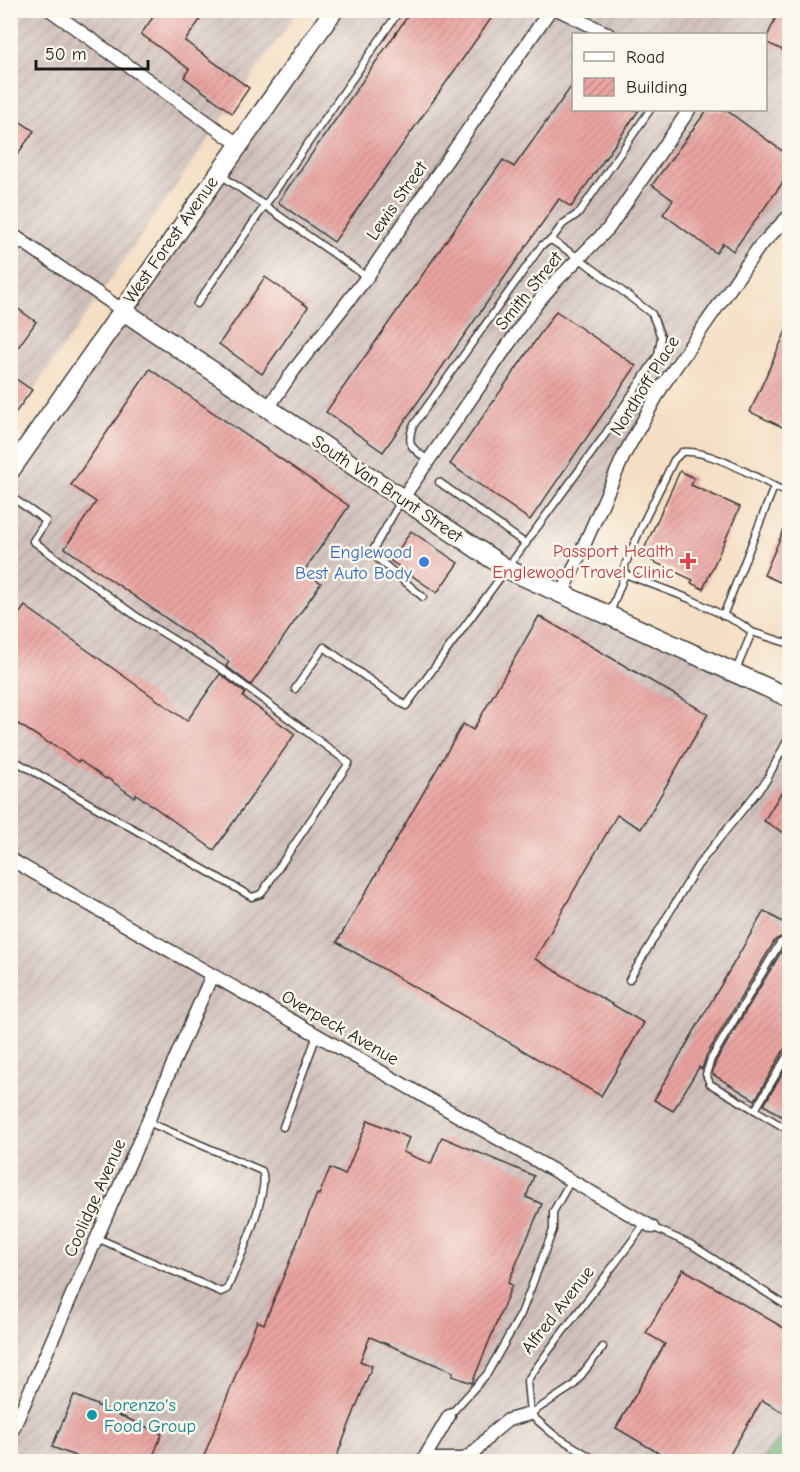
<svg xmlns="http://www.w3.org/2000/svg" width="800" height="1472" font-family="'Comic Neue',sans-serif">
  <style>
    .industrial { fill: url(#industrial-furrows); fill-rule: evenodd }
    .forest { fill: url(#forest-firs); stroke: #44674a; stroke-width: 1.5 }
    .building { fill: url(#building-hatch) }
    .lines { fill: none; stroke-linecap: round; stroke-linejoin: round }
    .lane-casing { stroke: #3d3935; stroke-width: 9 }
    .street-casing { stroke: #3d3935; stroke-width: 15 }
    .secondary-casing { stroke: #3d3935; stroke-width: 21 }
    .lane { stroke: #fff; stroke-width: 6 }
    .street { stroke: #fff; stroke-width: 12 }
    .secondary { stroke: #fff; stroke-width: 18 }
    .health-dot { fill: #e0444e; stroke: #fbf7ec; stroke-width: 2 }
    .shop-dot { fill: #3f7fe0; stroke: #fbf7ec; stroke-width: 2 }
    .culture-dot { fill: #0f9aa8; stroke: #fbf7ec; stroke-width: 2 }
    .labels { text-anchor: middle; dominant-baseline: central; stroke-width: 5; stroke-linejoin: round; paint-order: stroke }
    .street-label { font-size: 18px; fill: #1c1c1c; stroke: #fbf7ec }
    .health-label { font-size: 18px; fill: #be3a42; stroke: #fbf7ec; text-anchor: end }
    .shop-label { font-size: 18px; fill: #366cbe; stroke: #fbf7ec; text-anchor: end }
    .culture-label { font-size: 18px; fill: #0d838f; stroke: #fbf7ec; text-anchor: start }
  </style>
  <defs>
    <pattern id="industrial-furrows" width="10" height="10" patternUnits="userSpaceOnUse" patternTransform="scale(1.5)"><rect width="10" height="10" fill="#d0c0bc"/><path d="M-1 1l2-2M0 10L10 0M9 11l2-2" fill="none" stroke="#b2a4a1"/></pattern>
    <pattern id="forest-firs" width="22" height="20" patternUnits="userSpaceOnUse" patternTransform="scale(1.5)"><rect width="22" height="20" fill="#6db278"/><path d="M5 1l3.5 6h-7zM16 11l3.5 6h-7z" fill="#599062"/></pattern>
    <pattern id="building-hatch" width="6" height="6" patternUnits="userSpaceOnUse" patternTransform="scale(1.5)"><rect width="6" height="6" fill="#e9a3a0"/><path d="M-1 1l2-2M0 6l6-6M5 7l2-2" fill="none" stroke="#c78c89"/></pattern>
  </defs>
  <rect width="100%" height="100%" fill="#fbf7ec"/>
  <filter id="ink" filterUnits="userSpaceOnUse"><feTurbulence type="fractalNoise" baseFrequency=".0167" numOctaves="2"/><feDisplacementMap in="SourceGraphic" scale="12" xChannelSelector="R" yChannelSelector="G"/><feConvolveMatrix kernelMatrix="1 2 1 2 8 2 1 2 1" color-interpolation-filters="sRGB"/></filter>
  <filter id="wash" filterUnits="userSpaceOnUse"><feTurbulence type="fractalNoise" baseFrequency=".008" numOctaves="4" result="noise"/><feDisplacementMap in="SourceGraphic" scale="24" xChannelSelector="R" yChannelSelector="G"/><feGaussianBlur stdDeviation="1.35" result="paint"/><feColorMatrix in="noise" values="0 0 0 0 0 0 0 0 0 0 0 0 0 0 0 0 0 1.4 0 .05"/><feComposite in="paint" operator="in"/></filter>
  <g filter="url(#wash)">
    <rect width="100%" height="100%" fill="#f5dec3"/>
    <g class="industrial">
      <polygon points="11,11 298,11 11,422"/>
      <path d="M334 11H789V215L663 385 562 595 789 698V1427L761 1462H11V471ZM574 34H766V110H574Z"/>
    </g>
    <polygon class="forest" points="789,1427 789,1461 761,1461"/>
    <g id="blocks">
      <g class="building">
        <polygon points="158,10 207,10 185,41 249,88 232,113 184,77 189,69 141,34"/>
        <polygon points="412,10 497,10 334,242 278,202"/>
        <polygon points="779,10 789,10 789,53 765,42"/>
        <polygon points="573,84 573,110 639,110 571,207 559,199 383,452 326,412 503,160 514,167"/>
        <polygon points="707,110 726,110 789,156 789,174 733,251 723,243 716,253 663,214 673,200 652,185"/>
        <polygon points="10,115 34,131 10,165"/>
        <polygon points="265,277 308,307 262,374 219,344"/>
        <polygon points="10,303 36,322 10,359"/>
        <polygon points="556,311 636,366 530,520 450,464"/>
        <polygon points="789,324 789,430 750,412"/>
        <polygon points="150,369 349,506 304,571 321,583 251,685 226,666 229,662 65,548 96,502 71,485"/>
        <polygon points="10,375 32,390 10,420"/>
        <polygon points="680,471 694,478 691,485 740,507 703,589 691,583 693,580 641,556"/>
        <polygon points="789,518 789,586 764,575"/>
        <polygon points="411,531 458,563 437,593 391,561"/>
        <polygon points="25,606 187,721 220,674 245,693 243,697 295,734 214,850 136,794 134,797 107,778 106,779 79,760 78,762 51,743 50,744 10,719 10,626"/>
        <polygon points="539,616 708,714 641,829 617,815 535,959 644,1023 601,1096 337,942 463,724 473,730"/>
        <polygon points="781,793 789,798 789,836 764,821"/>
        <polygon points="764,911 789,926 789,933 775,940 706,1056 702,1069 699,1067 673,1111 654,1100"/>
        <polygon points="789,944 789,1046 785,1048 755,1100 712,1074 716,1061 784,947"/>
        <polygon points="789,1062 789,1121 764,1105"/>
        <polygon points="368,1120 409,1138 403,1152 431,1164 442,1137 534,1176 526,1197 542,1204 508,1283 512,1285 472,1383 452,1376 453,1372 370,1337 360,1361 372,1366 335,1461 202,1461 257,1321 264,1324 317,1194 319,1195 330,1168 345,1175"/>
        <polygon points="683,1269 789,1331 789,1404 784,1413 762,1400 726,1461 672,1461 616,1428 665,1344 646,1333"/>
        <polygon points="74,1395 162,1434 151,1461 88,1461 52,1447"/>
      </g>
    </g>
  </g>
  <g filter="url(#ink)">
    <use href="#blocks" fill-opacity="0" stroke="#3d3935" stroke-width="1.5"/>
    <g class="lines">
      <defs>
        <g id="lane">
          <polyline points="221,175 367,277"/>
          <polyline points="10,258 21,242"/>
          <polyline points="197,304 400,10"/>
          <path d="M428 460C412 448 406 446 413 426L542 245 551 240 563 224 579 213 650 110"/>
          <polyline points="439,482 526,544"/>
          <polyline points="10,496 46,521 33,541 140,619 220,668 349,763 261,894 252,897 10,758"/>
          <polyline points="402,499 373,550 378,559 423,597"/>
          <polyline points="625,574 690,599 741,624 752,632 790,644"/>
          <path d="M610 613 625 574V565L643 523 674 460 682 452C712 449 761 481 790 494"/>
          <polyline points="723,616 774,487"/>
          <polyline points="736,670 752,632"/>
          <polyline points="295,689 324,647 406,706 602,439 658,355 661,337 652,314 579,258 551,240"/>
          <polyline points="790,938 780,943 711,1059 706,1074 710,1084 755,1110 790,1051"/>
          <polyline points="629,980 698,865 766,781 790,735"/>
          <polyline points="755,1110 790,1131"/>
          <polyline points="283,1127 317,1035"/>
          <polyline points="652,1227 692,1245 790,1308"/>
          <path d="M97 1238 221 1292 227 1289C236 1268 271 1191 262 1171L148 1122"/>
          <path d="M530 1414 527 1381C564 1327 607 1277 645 1223"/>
          <polyline points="530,1414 573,1386 603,1347"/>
          <polyline points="530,1414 553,1434 599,1462"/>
          <polyline points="449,1416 487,1374 521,1314 553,1230 553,1212 571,1180"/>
        </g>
        <g id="street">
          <polyline points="50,10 238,144"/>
          <polyline points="559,10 608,34"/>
          <polyline points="10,233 122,310"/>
          <polyline points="268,408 294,370 367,277 550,10"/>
          <polyline points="402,499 537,303 556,281 608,229 689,110"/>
          <polyline points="562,595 624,455 663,385 759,247 790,215"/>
          <polyline points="10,859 652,1227"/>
          <polyline points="10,1436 212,975"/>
          <polyline points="424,1459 464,1459 476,1451 492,1433 508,1420 530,1414"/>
          <polyline points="422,1462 449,1416"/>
        </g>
        <g id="secondary">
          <polyline points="122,310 507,569 790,698"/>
          <polyline points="10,471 334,10"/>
        </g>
      </defs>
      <use href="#lane" class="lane-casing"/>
      <use href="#street" class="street-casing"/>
      <use href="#secondary" class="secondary-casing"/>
      <use href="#lane" class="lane"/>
      <use href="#street" class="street"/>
      <use href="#secondary" class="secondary"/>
    </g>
  </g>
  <path class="health-dot" d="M685 552h6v6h6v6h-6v6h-6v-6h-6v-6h6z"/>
  <circle class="shop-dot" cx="424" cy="562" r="6"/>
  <circle class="culture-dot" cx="92" cy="1415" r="6"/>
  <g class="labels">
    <g class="street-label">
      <text transform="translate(397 201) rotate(-55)">Lewis Street</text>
      <text transform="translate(171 240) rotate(-55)">West Forest Avenue</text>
      <text transform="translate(529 291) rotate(-51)">Smith Street</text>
      <text transform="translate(645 386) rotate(-58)">Nordhoff Place</text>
      <text transform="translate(387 489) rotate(34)">South Van Brunt Street</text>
      <text transform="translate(340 1028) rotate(30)">Overpeck Avenue</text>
      <text transform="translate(95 1198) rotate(-66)">Coolidge Avenue</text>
      <text transform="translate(558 1310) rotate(-52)">Alfred Avenue</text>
    </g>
    <g class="health-label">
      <text x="674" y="551">Passport Health<tspan x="674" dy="21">Englewood Travel Clinic</tspan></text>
    </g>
    <g class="shop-label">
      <text x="412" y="552">Englewood<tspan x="412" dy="21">Best Auto Body</tspan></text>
    </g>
    <g class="culture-label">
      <text x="104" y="1405">Lorenzo's<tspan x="104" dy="21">Food Group</tspan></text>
    </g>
  </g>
  <rect width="800" height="1472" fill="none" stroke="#fbf7ec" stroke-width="36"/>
  <rect x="572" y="33" width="195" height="78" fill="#fbf7ec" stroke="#a29f99" stroke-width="1.5"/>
  <rect x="584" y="52" width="30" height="9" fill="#ffffff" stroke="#a29f99" stroke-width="1.5"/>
  <text x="626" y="63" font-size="18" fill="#1c1c1c">Road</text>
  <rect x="584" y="78" width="30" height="18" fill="url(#building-hatch)" stroke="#a29f99" stroke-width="1.5"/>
  <text x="626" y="93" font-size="18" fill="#1c1c1c">Building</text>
  <path d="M36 60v9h112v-9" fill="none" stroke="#1c1c1c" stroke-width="3"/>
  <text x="45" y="60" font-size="18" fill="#1c1c1c" stroke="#fbf7ec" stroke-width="4.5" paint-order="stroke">50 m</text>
</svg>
